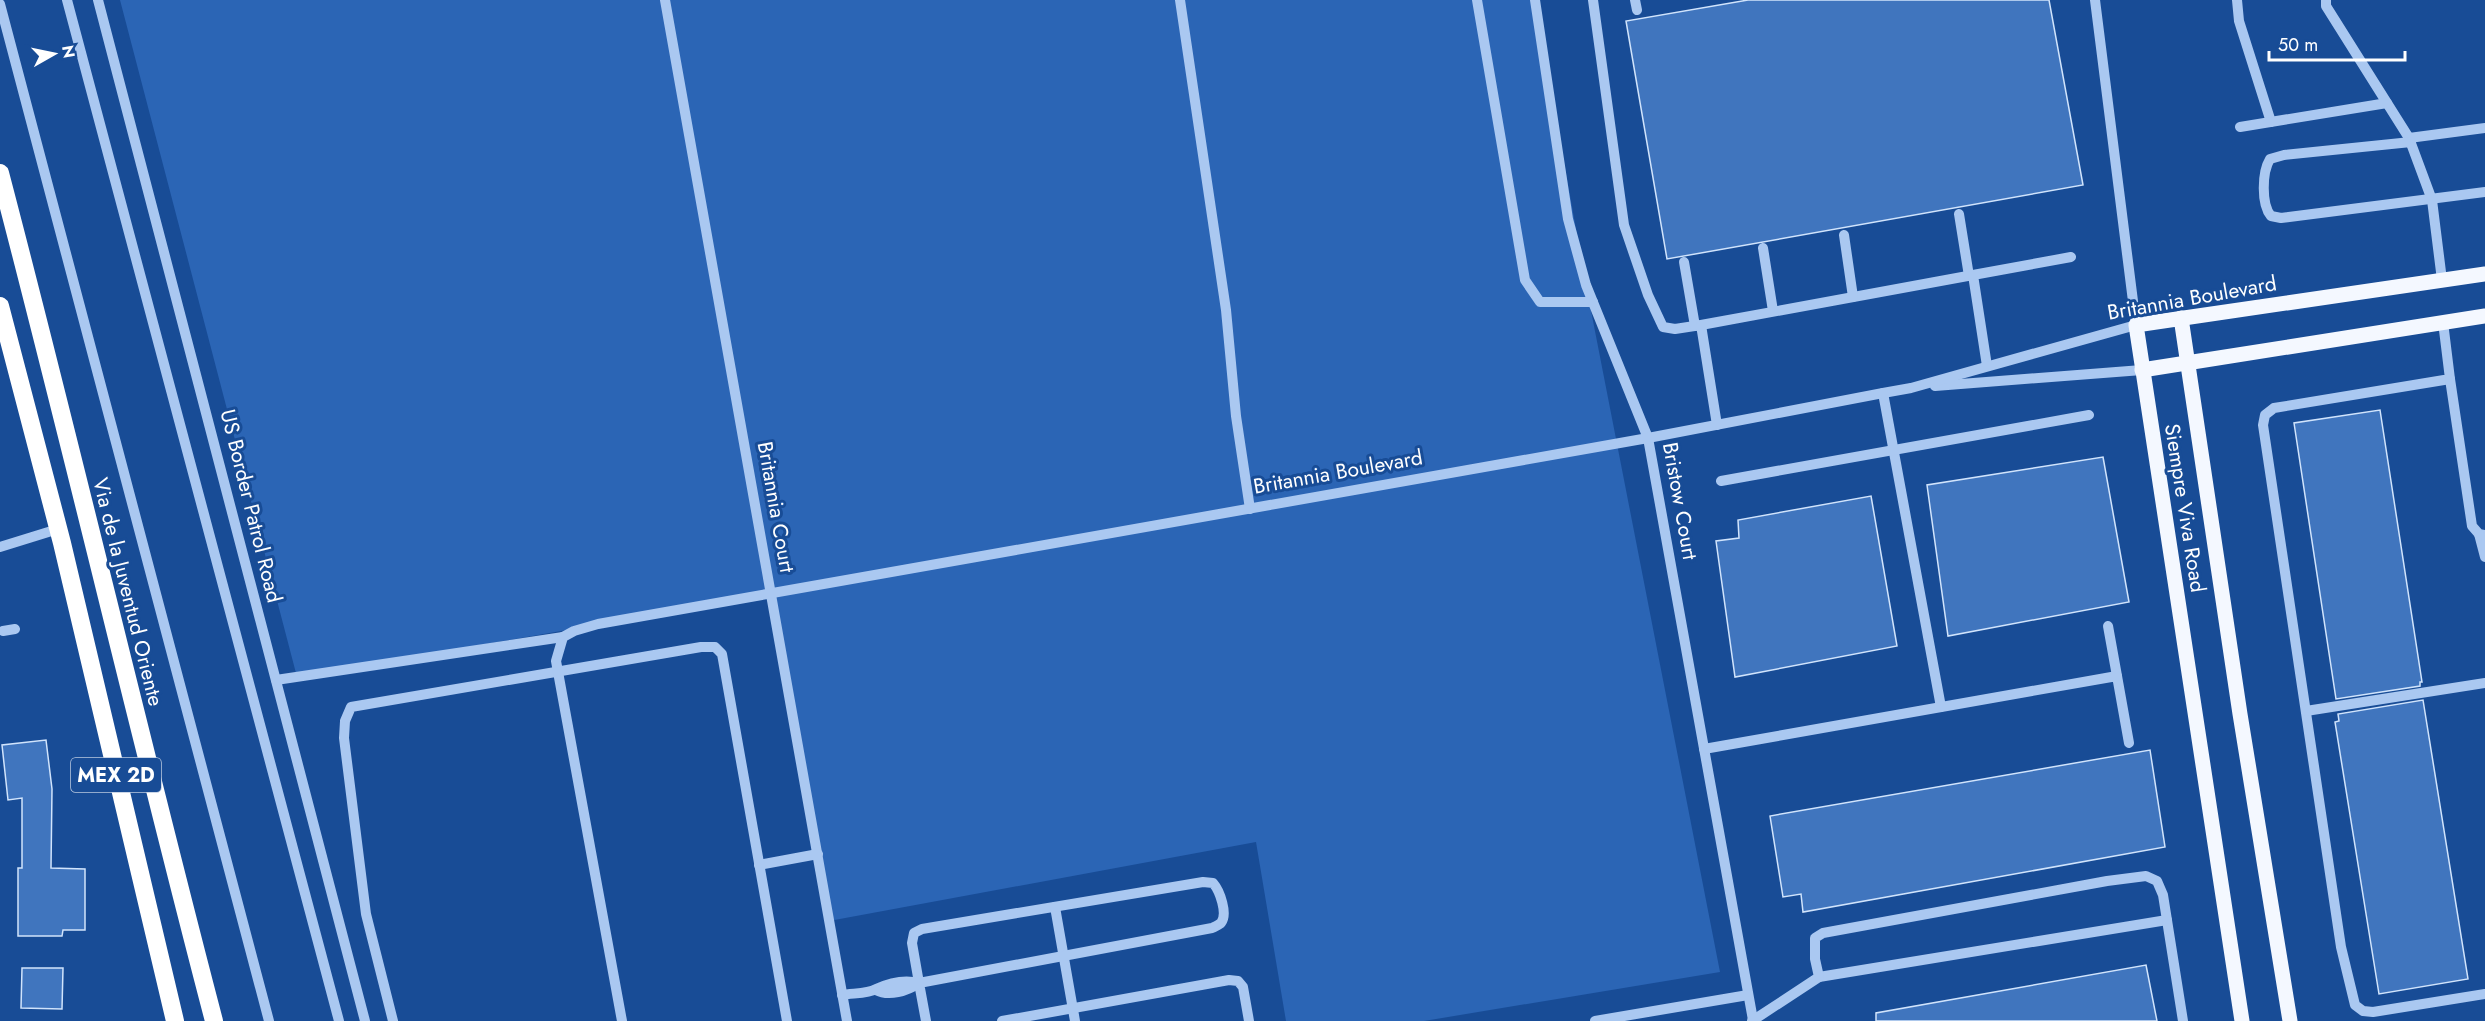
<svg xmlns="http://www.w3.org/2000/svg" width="2485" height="1021" font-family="Jost,sans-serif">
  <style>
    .green { fill: #2b65b5 }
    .building { fill: #4075be; stroke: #d1e4fc; stroke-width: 1.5 }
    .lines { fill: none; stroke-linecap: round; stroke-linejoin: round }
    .minor { stroke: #aac8f1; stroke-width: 10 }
    .major { stroke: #f4f8ff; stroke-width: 15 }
    .highway { stroke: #fff; stroke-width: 18 }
    .labels { text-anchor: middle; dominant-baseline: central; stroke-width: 6; stroke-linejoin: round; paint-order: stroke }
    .shield { fill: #184c96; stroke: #bac9e0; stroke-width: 1.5 }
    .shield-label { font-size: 20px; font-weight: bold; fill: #fff }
    .street-label { font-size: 21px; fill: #fff; stroke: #184c96 }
  </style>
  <rect width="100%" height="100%" fill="#184c96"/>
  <polygon class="green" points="120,0 1535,0 1586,285 1720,972 1424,1021 1286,1021 1256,842 829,921 772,594 297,677"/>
  <g class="building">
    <polygon points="1748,0 2049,0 2083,185 1667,259 1626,21"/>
    <polygon points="2380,410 2422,682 2420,682 2420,686 2336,699 2294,423"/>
    <polygon points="2103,457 2129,602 1948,636 1927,485"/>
    <polygon points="1871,496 1897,646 1735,677 1716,541 1739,538 1738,520"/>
    <polygon points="2423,700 2468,979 2379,994 2335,722 2339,721 2338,714"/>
    <polygon points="46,740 52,789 51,868 85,869 85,930 63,930 62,936 18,936 18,868 22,868 22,798 8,800 2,745"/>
    <polygon points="2150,750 2165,847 1803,912 1801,894 1783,897 1770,816"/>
    <polygon points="2146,965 2157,1021 1876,1021 1876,1013"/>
    <polygon points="22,968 63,968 62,1009 21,1008"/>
  </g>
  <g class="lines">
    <g class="minor">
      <polyline points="67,0 339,1021"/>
      <polyline points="98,0 365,1021"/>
      <polyline points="665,0 847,1021"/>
      <polyline points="1180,0 1226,310 1236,416 1250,509"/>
      <polyline points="1477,0 1525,280 1540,302 1593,302"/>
      <polyline points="1535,0 1568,219 1586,285 1648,438 1753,1020"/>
      <polyline points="1593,0 1624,225 1648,295 1663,327 1675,329 1701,325 1973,275"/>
      <polyline points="1635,0 1637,10"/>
      <polyline points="2237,0 2239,21 2271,122"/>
      <polyline points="2326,0 2326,6 2409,138 2432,200 2442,280"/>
      <polyline points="0,4 269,1021"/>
      <polyline points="2240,127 2387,103"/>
      <polyline points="2409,138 2485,128"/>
      <path d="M2411 142 2284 155 2270 159C2262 172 2261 204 2271 216L2281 218 2485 192"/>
      <polyline points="1959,214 1969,276"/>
      <polyline points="1844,235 1853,297"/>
      <polyline points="1763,248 1773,311"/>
      <polyline points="1684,262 1695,326"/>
      <polyline points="2443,322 2450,379 2274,408 2265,415 2263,425 2341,947 2355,1005 2363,1011 2373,1012 2485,994"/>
      <polyline points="1701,325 1717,425"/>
      <polyline points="1987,366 1973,275 2071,257"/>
      <polyline points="2450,379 2472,526 2479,534 2485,535"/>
      <polyline points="1935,386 2142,370"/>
      <polyline points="1883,393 1941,707"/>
      <polyline points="1721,481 2089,415"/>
      <polyline points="2479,534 2485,557"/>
      <polyline points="0,547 58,529"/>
      <polyline points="2108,626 2117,676"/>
      <polyline points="3,631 15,629"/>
      <polyline points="276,680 563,637"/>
      <polyline points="2306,711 2485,683"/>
      <polyline points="1704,749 2117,676 2129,743"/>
      <polyline points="759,865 818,854"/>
      <polyline points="1055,907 1075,1021"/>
      <polyline points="1819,977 2167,920"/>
      <path d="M919 983 912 943 914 933 922 929 1203 882 1213 883C1220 891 1228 914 1221 923 1218 925 1215 927 1212 928L919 983 926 1021"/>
      <path d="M842 995C852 993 868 994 876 989 889 983 904 979 919 983 907 991 889 997 876 990"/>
      <polyline points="393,1021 366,914 344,738 345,721 351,707 701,647 715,647 722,654 787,1021"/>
      <polyline points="622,1021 556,661 563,637 574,631 598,624 1648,438 1883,393 1911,388 2136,325 2095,0"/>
      <polyline points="1002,1021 1229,980 1238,981 1243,987 1249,1021"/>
      <polyline points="1595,1021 1748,995"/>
      <polyline points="1752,1021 1819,977 1815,959 1815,938 1823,933 2107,881 2146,876 2157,881 2163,895 2183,1021"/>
    </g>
    <g class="major">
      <polyline points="2181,318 2240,714 2290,1021"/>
      <polyline points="2142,370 2485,316"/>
      <polyline points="2242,1021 2136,325 2485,274"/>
    </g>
    <g class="highway">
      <path d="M0 173C74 455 140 739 214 1021"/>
      <polyline points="0,306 62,543 175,1021"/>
    </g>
  </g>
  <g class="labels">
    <rect class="shield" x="71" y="758" width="90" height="34" rx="4.5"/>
    <g class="shield-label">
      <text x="116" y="775">MEX 2D</text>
    </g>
    <g class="street-label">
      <text transform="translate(2192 298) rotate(-10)">Britannia Boulevard</text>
      <text transform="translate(1338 472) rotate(-10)">Britannia Boulevard</text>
      <text transform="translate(1680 501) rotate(80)">Bristow Court</text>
      <text transform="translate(251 506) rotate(76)">US Border Patrol Road</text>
      <text transform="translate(776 507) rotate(80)">Britannia Court</text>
      <text transform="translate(2185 508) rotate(81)">Siempre Viva Road</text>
      <text transform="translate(128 592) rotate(76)">Via de la Juventud Oriente</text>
    </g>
  </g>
  <g transform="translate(54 54) rotate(81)" stroke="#184c96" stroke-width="4.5" paint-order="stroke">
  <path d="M0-4.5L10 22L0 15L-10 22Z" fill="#ffffff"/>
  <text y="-9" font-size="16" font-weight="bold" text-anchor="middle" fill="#ffffff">N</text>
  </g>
  <path d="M2269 51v9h136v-9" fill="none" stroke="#ffffff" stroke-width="3"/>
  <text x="2278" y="51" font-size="18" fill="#ffffff" stroke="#184c96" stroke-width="4.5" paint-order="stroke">50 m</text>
</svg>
